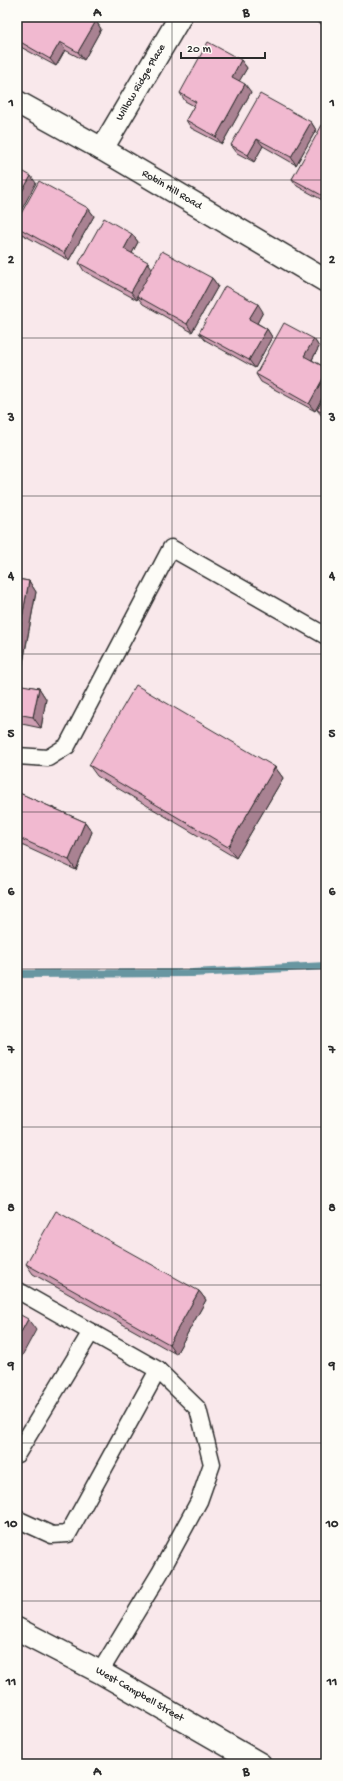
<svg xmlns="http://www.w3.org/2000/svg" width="343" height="1781" font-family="'Gochi Hand',sans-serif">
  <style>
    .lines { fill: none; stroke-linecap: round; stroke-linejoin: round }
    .stream { stroke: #6896a1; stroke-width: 8 }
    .lane-casing { stroke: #2b2b2b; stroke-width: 19 }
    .street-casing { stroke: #2b2b2b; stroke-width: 25 }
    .lane { stroke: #fdfcf7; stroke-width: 16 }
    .street { stroke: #fdfcf7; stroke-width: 22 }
    .wall { fill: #cf9fb3; stroke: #2b2b2b }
    .shaded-wall { fill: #a98292; stroke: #2b2b2b }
    .building { fill: #f1b9d0; stroke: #2b2b2b }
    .grid { fill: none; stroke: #2b2b2b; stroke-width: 1; stroke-opacity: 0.55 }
    .labels { text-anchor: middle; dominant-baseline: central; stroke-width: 4; stroke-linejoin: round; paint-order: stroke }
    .street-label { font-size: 11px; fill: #2b2b2b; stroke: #fdfcf7 }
    .neatline { fill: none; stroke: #2b2b2b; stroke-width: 1.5 }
    .grid-label { font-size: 13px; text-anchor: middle; font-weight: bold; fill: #2b2b2b }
  </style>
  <rect width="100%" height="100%" fill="#f9e8eb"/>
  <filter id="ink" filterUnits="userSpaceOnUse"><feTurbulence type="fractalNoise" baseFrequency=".025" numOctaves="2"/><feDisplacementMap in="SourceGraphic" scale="8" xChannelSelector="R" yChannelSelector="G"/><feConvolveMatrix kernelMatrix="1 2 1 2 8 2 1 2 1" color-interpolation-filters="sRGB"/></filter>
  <g filter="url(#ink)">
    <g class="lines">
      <polyline class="stream" points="17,974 192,973 326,966"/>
      <defs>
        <g id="lane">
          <polyline points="17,756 48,758 67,746 171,548 326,636"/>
          <polyline points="17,1290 158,1370 198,1409 212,1464 199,1501 160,1573 100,1672"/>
          <polyline points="17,1454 91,1332"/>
          <polyline points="17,1519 52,1535 68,1534 158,1370"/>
        </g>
        <g id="street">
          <path id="s1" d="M17 102 102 149 326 281"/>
          <path id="s2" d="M102 149 180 17"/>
          <path id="s3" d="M17 1629 100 1672 260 1764"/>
        </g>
      </defs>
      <use href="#lane" class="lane-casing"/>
      <use href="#street" class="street-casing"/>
      <use href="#lane" class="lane"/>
      <use href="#street" class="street"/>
    </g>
    <g class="wall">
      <polygon points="17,17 96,21 101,29 84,60 65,50 56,66 17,45"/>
      <polygon points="311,17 326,17 326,26 312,19"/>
      <polygon points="241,60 247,68 239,81 251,92 222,144 191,128 186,120 194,106 185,101 180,93"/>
      <polygon points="311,122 316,130 296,165 263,146 254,162 237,153 231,145"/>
      <polygon points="326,127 326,202 297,186 292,179"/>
      <polygon points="88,208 94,216 69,260 20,233 17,229 17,221"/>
      <polygon points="132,234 138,242 132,253 153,269 212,278 218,286 192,332 143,304 138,298 137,300 84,271 79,263"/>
      <polygon points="263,312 257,323 267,329 272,337 255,368 205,340 199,333"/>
      <polygon points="314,339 319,347 312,360 326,368 326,391 315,411 261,382 256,374"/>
      <polygon points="326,394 326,419 323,417 317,410"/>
      <polygon points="17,579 29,581 36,592 19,685 39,688 46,699 41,728 17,723"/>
      <polygon points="89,765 275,767 283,778 236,858 97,776"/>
      <polygon points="17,792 85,822 92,832 76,870 17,843"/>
      <polygon points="26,1264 199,1291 206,1300 176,1354 33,1274"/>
    </g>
    <g class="shaded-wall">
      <polygon points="96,21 101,29 84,60 78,52"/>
      <polygon points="60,42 65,50 56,66 50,59"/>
      <polygon points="241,60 247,68 237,85 232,77"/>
      <polygon points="245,84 251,92 222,144 216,137"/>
      <polygon points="311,122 316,130 296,165 291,157"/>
      <polygon points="257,139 263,146 254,162 248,155"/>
      <polygon points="31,176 36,183 17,218 17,200"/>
      <polygon points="88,208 94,216 69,260 64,253"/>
      <polygon points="132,234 138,242 130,257 124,249"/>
      <polygon points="148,262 153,270 137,296 138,298 137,300 131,292"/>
      <polygon points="212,278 218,286 192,332 187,324"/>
      <polygon points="258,304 263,312 255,327 249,319"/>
      <polygon points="267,329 272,337 255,368 249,360"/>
      <polygon points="314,339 319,347 310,363 304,356"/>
      <polygon points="326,373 326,391 315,411 309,404"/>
      <polygon points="29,581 36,592 17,694 17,644"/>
      <polygon points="39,688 46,699 41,728 33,717"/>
      <polygon points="275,767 283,778 236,858 228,847"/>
      <polygon points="85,822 92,832 76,870 69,860"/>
      <polygon points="199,1291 206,1300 176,1354 169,1344"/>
      <polygon points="28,1319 36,1330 17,1365 17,1340"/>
    </g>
    <g class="building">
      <polygon points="17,17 88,17 96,21 78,52 60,42 50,59 17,40"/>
      <polygon points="318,17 326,17 326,22"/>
      <polygon points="208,42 241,60 232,77 245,84 216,137 186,120 196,102 180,93"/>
      <polygon points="260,94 311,122 291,157 257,139 248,155 231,145"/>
      <polygon points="322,125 326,127 326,195 325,197 292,179"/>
      <polygon points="17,168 31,176 17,200"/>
      <polygon points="39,181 88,208 64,253 17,227 17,221"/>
      <polygon points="104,218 132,234 124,249 148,262 131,292 79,263"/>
      <polygon points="162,251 212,278 187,324 137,296"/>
      <polygon points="225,286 258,304 249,319 267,329 249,360 199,333"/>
      <polygon points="284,323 314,339 304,356 326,368 326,373 309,404 256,374"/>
      <polygon points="326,394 326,414 317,410"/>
      <polygon points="17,579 29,581 17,644"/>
      <polygon points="17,684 39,688 33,717 17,714"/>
      <polygon points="136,685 275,767 228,847 89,765"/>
      <polygon points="17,792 85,822 69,860 17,837"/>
      <polygon points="56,1211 199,1291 169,1344 26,1264"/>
      <polygon points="17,1313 28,1319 17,1340"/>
    </g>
  </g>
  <path class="grid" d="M172 17V1764M17 180H326M17 338H326M17 496H326M17 654H326M17 812H326M17 969H326M17 1127H326M17 1285H326M17 1443H326M17 1601H326"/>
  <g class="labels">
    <g class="street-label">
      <text stroke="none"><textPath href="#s2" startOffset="77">Willow Ridge Place</textPath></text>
      <text stroke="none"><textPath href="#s1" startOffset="178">Robin Hill Road</textPath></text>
      <text stroke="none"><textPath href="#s3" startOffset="139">West Campbell Street</textPath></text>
    </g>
  </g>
  <rect width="343" height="1781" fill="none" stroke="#fdfcf7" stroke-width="44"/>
  <path d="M181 52v6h84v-6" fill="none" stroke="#2b2b2b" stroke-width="2"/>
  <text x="187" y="52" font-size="12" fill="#2b2b2b" stroke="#fdfcf7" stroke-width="3" paint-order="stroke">20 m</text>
  <rect x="22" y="22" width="299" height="1737" class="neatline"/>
  <g class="grid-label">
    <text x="97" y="16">A</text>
    <text x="246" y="16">B</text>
    <text x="11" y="106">1</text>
    <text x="332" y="106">1</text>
    <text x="11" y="263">2</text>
    <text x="332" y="263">2</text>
    <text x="11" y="421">3</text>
    <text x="332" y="421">3</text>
    <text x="11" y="579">4</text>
    <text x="332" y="579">4</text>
    <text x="11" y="737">5</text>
    <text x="332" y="737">5</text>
    <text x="11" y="895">6</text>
    <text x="332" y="895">6</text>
    <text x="11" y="1053">7</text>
    <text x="332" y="1053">7</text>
    <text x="11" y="1211">8</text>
    <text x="332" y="1211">8</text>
    <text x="11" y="1369">9</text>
    <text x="332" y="1369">9</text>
    <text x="11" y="1527">10</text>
    <text x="332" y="1527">10</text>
    <text x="11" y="1685">11</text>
    <text x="332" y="1685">11</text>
    <text x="97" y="1775">A</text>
    <text x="246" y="1775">B</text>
  </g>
</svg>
